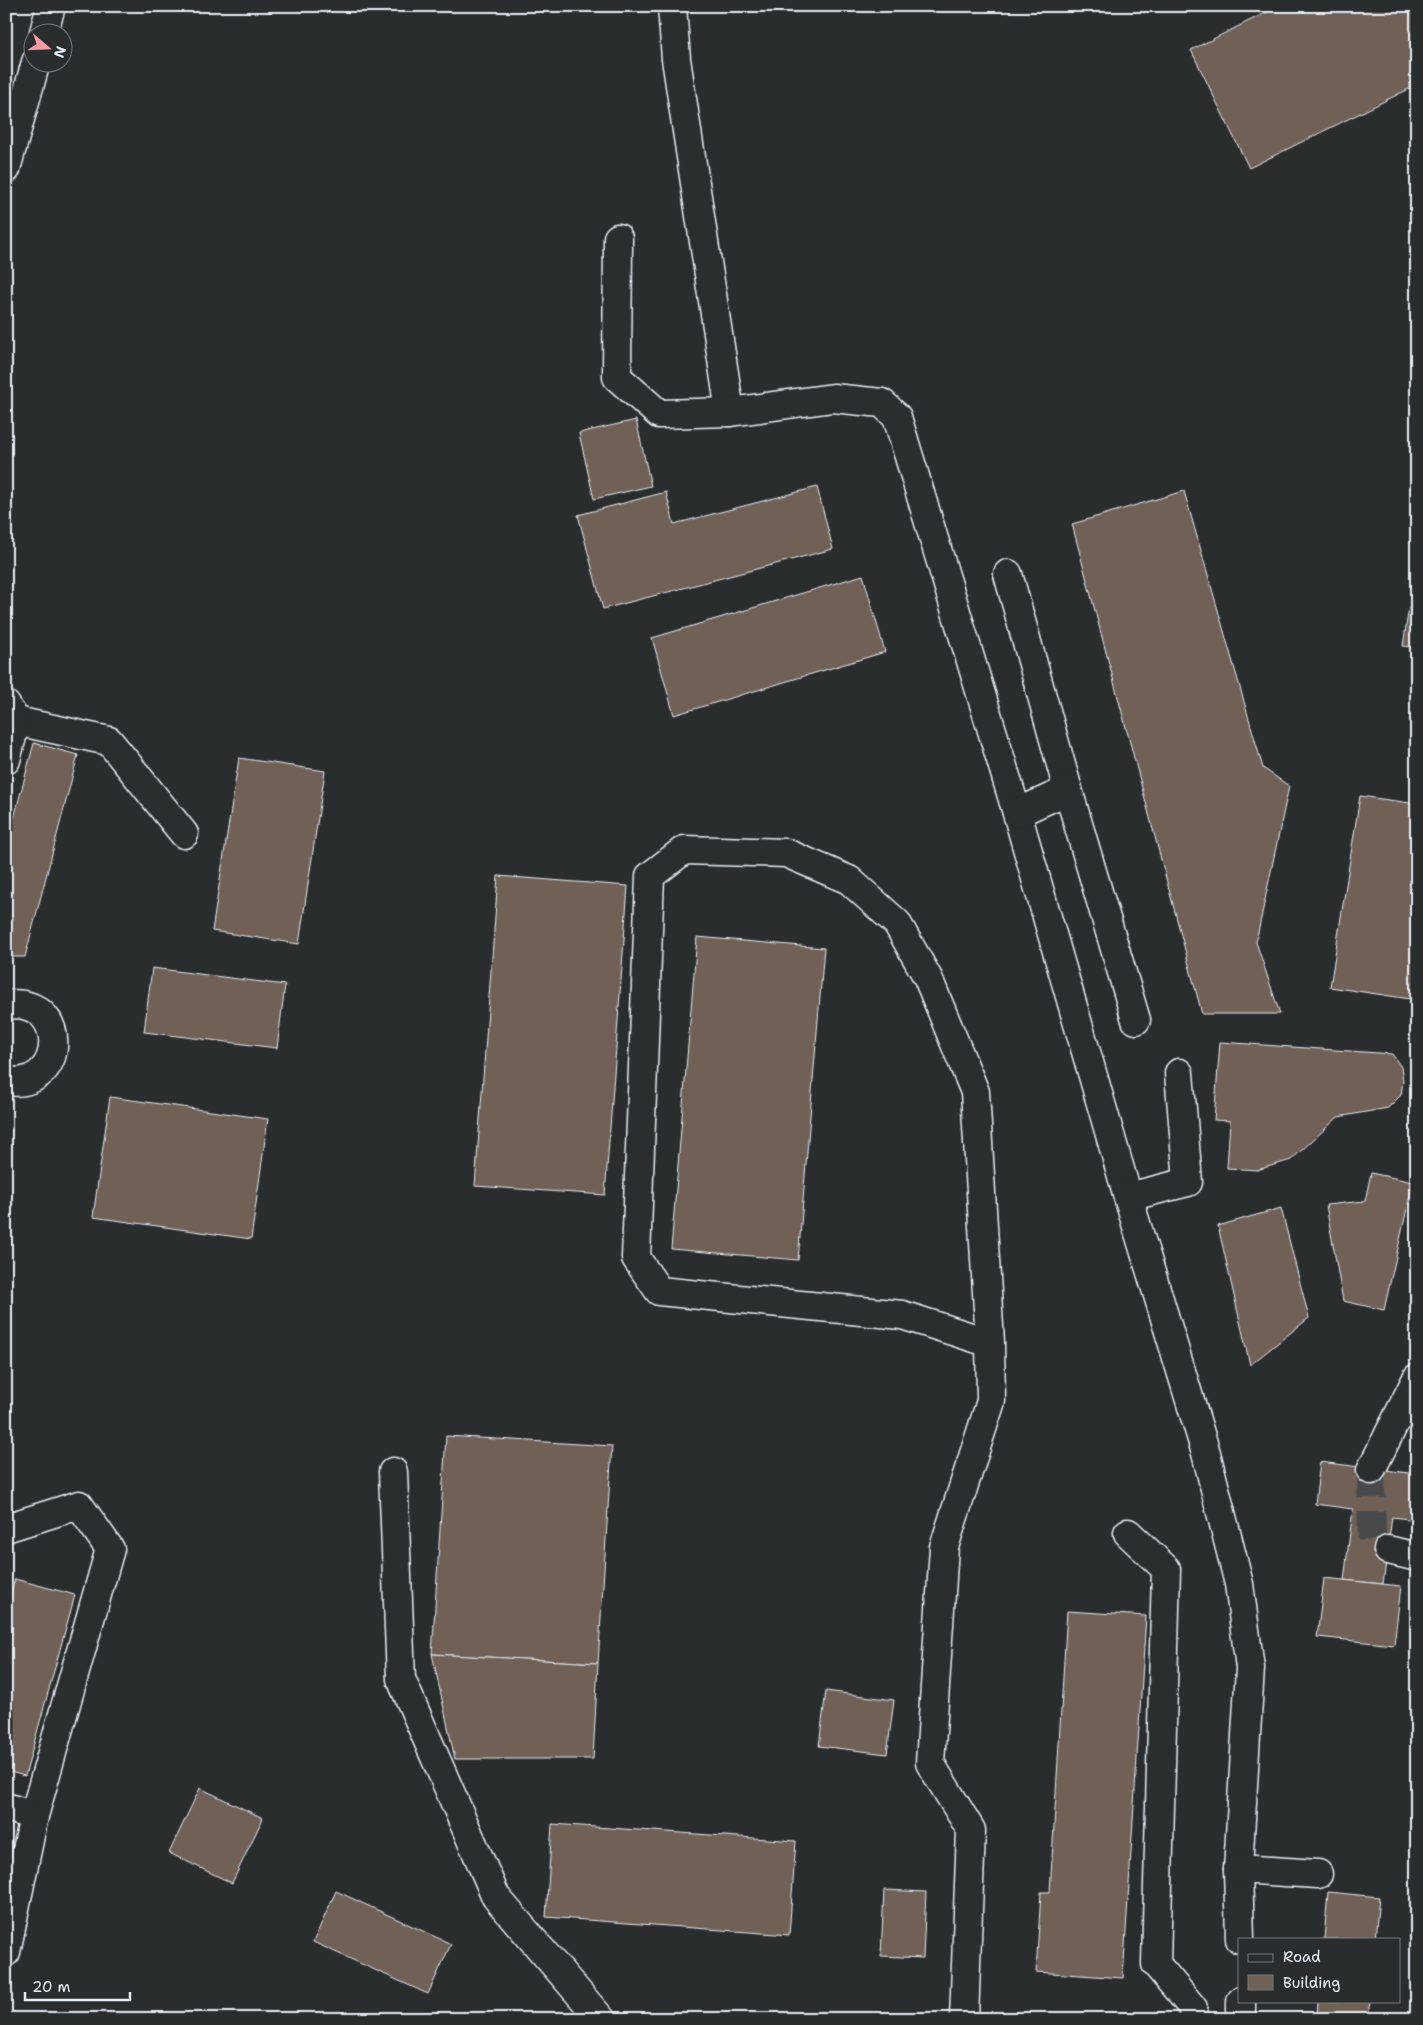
<svg xmlns="http://www.w3.org/2000/svg" width="1423" height="2025" font-family="'Shantell Sans',sans-serif">
  <style>
    .building { fill: #706157; stroke: #e8f1f8 }
    .lines { fill: none; stroke-linecap: round; stroke-linejoin: round }
    .minor-tunnel { stroke: #464a4c; stroke-width: 28; stroke-dasharray: 28 14; stroke-linecap: butt }
    .minor-casing { stroke: #e8f1f8; stroke-width: 31 }
    .minor { stroke: #2a2d2e; stroke-width: 28 }
  </style>
  <rect width="100%" height="100%" fill="#2a2d2e"/>
  <filter id="ink" filterUnits="userSpaceOnUse"><feTurbulence type="fractalNoise" baseFrequency=".02" numOctaves="2"/><feDisplacementMap in="SourceGraphic" scale="10" xChannelSelector="R" yChannelSelector="G"/><feConvolveMatrix kernelMatrix="1 2 1 2 8 2 1 2 1" color-interpolation-filters="sRGB"/></filter>
  <g filter="url(#ink)">
    <g class="building">
      <polygon points="1279,6 1417,6 1417,85 1249,168 1191,50"/>
      <polygon points="636,420 651,486 594,499 579,433"/>
      <polygon points="817,487 833,549 603,609 578,515 666,492 674,524"/>
      <polygon points="1184,491 1263,768 1289,786 1256,942 1280,1014 1202,1014 1072,524"/>
      <polygon points="863,575 885,652 674,715 652,638"/>
      <polygon points="1409,607 1417,608 1417,648 1403,646"/>
      <polygon points="34,743 78,755 25,957 6,957 6,848"/>
      <polygon points="239,758 325,771 299,944 212,931"/>
      <polygon points="1360,796 1417,804 1417,1000 1330,987"/>
      <polygon points="498,876 628,886 605,1195 475,1186"/>
      <polygon points="697,937 824,948 798,1260 671,1249"/>
      <polygon points="152,968 285,985 277,1048 144,1032"/>
      <polygon points="1220,1042 1392,1054 1401,1067 1403,1081 1401,1095 1388,1108 1338,1117 1291,1160 1257,1170 1227,1168 1230,1121 1214,1120"/>
      <polygon points="110,1097 268,1119 251,1239 93,1217"/>
      <polygon points="1371,1173 1413,1182 1384,1310 1343,1301 1326,1205 1365,1201"/>
      <polygon points="1281,1208 1309,1318 1250,1365 1218,1226"/>
      <polygon points="446,1436 612,1446 598,1663 432,1654"/>
      <polygon points="1320,1462 1417,1474 1417,1520 1392,1517 1383,1584 1344,1580 1353,1509 1315,1504"/>
      <polygon points="1324,1578 1401,1586 1394,1645 1317,1637"/>
      <polygon points="15,1579 75,1595 25,1776 6,1771 6,1610"/>
      <polygon points="1067,1611 1146,1616 1123,1978 1036,1972 1041,1892 1050,1892"/>
      <polygon points="432,1654 598,1663 593,1759 455,1759"/>
      <polygon points="826,1691 894,1700 887,1754 819,1746"/>
      <polygon points="200,1788 263,1818 232,1883 169,1853"/>
      <polygon points="552,1824 796,1841 789,1935 546,1917"/>
      <polygon points="884,1890 926,1892 923,1958 881,1956"/>
      <polygon points="336,1891 451,1944 428,1994 313,1942"/>
      <polygon points="1328,1892 1379,1897 1375,1939 1324,1939"/>
      <polygon points="1318,2001 1370,2001 1368,2019 1317,2019"/>
    </g>
    <g class="lines">
      <polyline class="minor-tunnel" points="1371,1470 1372,1541 1388,1550"/>
      <defs>
        <g id="minor">
          <polyline points="672,6 676,59 730,412"/>
          <polyline points="44,32 51,6"/>
          <polyline points="6,169 36,62"/>
          <polyline points="618,238 617,377 659,414 730,412 833,398 882,403 897,417 1017,813 1128,1197 1206,1453 1239,1584 1250,1668 1238,1869 1240,1939"/>
          <polyline points="1008,574 1068,790"/>
          <polyline points="6,705 16,721 109,741 184,834"/>
          <polyline points="6,760 16,721"/>
          <polyline points="1017,813 1068,790 1136,1020"/>
          <path d="M6 1005C70 995 68 1091 6 1081"/>
          <polyline points="1128,1197 1188,1182 1179,1073"/>
          <polyline points="1371,1470 1417,1378"/>
          <polyline points="393,1472 401,1679 496,1897 601,2019"/>
          <polyline points="6,1528 79,1505 110,1549 34,1816 6,1952"/>
          <polyline points="1128,1533 1166,1569 1156,1964 1193,2008 1194,2019"/>
          <polyline points="1388,1550 1417,1557"/>
          <polyline points="6,1807 34,1816"/>
          <polyline points="1238,1869 1318,1874"/>
          <polyline points="1241,2001 1241,2019"/>
          <polyline points="964,2019 971,1830 930,1763 944,1547 991,1401 990,1343 975,1092 928,978 897,923 849,880 786,853 684,850 650,876 636,1258 659,1291 902,1315 990,1343"/>
        </g>
      </defs>
      <use href="#minor" class="minor-casing"/>
      <use href="#minor" class="minor"/>
    </g>
  </g>
  <rect width="1423" height="2025" fill="none" stroke="#2a2d2e" stroke-width="25"/>
  <rect x="12" y="12" width="1398" height="2000" fill="none" stroke="#e8f1f8" stroke-width="2" filter="url(#ink)"/>
  <rect x="1238" y="1938" width="162" height="65" fill="#2a2d2e" stroke="#767b7f"/>
  <rect x="1248" y="1954" width="25" height="8" fill="#2a2d2e" stroke="#767b7f"/>
  <text x="1283" y="1962" font-size="15" fill="#e8f1f8">Road</text>
  <rect x="1248" y="1975" width="25" height="15" fill="#706157" stroke="#767b7f"/>
  <text x="1283" y="1988" font-size="15" fill="#e8f1f8">Building</text>
  <g transform="translate(48 48) rotate(109)"><circle r="24" fill="#2a2d2e" stroke="#767b7f"/>
  <path d="M0-4L9 19L0 12L-9 19Z" fill="#ff9aa2"/>
  <text y="-8" font-size="14" font-weight="bold" text-anchor="middle" fill="#e8f1f8">N</text>
  </g>
  <path d="M25 1992v8h105v-8" fill="none" stroke="#e8f1f8" stroke-width="2.5"/>
  <text x="32" y="1992" font-size="15" fill="#e8f1f8" stroke="#2a2d2e" stroke-width="4" paint-order="stroke">20 m</text>
</svg>
